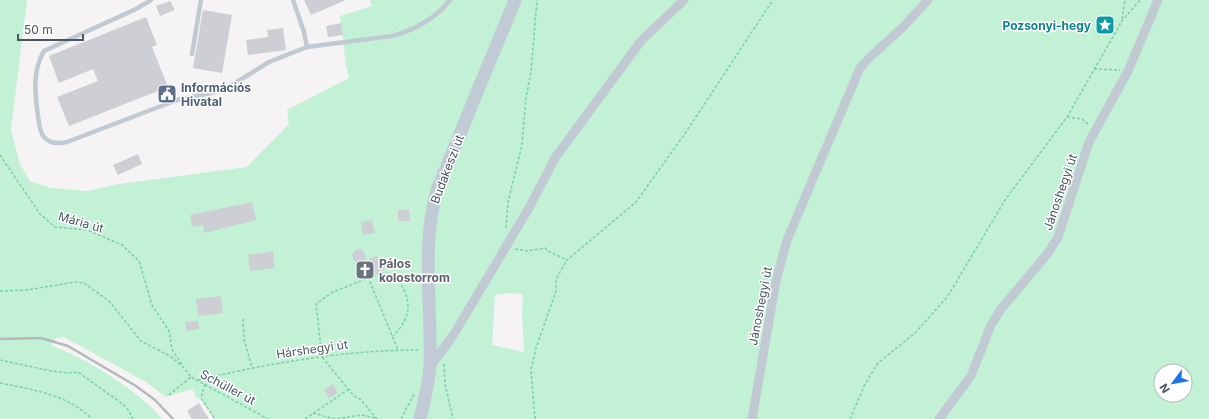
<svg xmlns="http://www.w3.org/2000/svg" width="1209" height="419" font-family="Inter,sans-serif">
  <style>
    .green { fill: #c3f1d5; fill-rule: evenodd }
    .building { fill: #cdcfd5 }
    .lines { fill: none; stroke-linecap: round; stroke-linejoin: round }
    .path { stroke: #7ad0a6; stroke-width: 1.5; stroke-dasharray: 3 2; stroke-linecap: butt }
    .lane { stroke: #c1cad2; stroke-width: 4.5 }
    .street { stroke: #c1cad2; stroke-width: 9 }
    .secondary { stroke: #c1cbd6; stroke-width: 13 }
    .rail { stroke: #b5b8bd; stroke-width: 2.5 }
    .labels { text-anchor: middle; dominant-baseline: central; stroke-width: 3; stroke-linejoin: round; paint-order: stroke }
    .culture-label { font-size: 12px; font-weight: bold; fill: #0d838f; stroke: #fff; text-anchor: end }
    .service-label { font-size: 12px; font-weight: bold; fill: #4e5e75; stroke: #fff; text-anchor: start }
    .street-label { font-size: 12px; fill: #4a5661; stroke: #fff }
    .worship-label { font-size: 12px; font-weight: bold; fill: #5b616d; stroke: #fff; text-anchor: start }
  </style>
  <rect width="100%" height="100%" fill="#f5f3f3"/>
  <path class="green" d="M0 0H27L11 130 20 164 30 181 50 188 88 191 119 184 247 167 289 124 287 110 349 78 346 66 340 16 372 6 370 0H1209V419H214L201 399 197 398 192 389 166 397 146 382 64 337 56 338 52 343V346C83 356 142 393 162 419H0ZM509 293 523 294 522 315 524 352 492 345 495 295ZM1161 371H1185V395H1161Z"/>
  <g class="building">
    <polygon points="304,0 346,0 311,15"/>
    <polygon points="170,1 175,10 160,16 156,6"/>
    <polygon points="203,10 232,15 222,73 193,68"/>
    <polygon points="146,17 157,45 152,47 168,87 69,126 57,97 98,81 93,69 59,83 49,56"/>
    <polygon points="341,23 343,35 328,37 326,26"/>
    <polygon points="283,28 286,50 248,55 246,40 268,37 267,30"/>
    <polygon points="138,154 142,164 118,175 113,165"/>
    <polygon points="252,202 256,220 204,233 203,225 192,227 190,215"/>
    <polygon points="398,210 409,210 410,221 398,221"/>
    <polygon points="372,220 375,233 363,235 361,222"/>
    <polygon points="359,249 363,250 367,261 356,265 352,255 354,251"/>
    <polygon points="273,251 275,268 250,271 248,255"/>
    <polygon points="376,256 381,260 385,269 375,274 369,259"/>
    <polygon points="221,296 223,313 198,316 196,299"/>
    <polygon points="198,321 199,329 186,331 185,322"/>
    <polygon points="333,384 338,393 329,398 324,390"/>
    <polygon points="199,403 209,419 192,419 187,411"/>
  </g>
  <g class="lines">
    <g class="path">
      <polyline points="1122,19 1125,0"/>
      <polyline points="1094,69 1120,70"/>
      <polyline points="1067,117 1082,119 1089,125"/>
      <polyline points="0,155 40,214 55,227 87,230 122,245 139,261 152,305 169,331 172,349 182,365"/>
      <polyline points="506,228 508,202 522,145 526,98 531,72 537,0"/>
      <polyline points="515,249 527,251 545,248 548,251 567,260"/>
      <polyline points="366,272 398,350"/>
      <polyline points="0,291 27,290 75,282 84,283 109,301 141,341 170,356 183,367 191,377 268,419"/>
      <polyline points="243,319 244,339 252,368"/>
      <polyline points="0,360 51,371 68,373 78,372 124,405 129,411 133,419"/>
      <polyline points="444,364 445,384 453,419"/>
      <path d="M198 380C271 363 344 350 419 350"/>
      <path d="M0 383C33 390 67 394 92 419"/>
      <polyline points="205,384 201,398 215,419"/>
      <polyline points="169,395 191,377"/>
      <polyline points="313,413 335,419 362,415 375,418"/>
      <polyline points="305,419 349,389"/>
      <path d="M377 419 360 399 354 396 322 357 316 304 331 293 381 273 393 274C412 296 414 315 393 336"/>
      <polyline points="401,419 414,394"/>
      <polyline points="535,419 531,370 536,348 556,291 556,279 567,260 636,202 686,132 773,0"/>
      <polyline points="850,419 865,384 878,363 915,333 948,296 1005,200 1067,117 1122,21 1140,0"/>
    </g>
    <g class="lane">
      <path d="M151 0 136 9 44 51C32 71 35 94 38 116 39 122 39 131 44 137 50 144 58 144 67 142L177 100 220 91 232 85 269 62 307 47 392 36C414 30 435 19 450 0"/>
      <polyline points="293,0 304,32 307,47"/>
      <polyline points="192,54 201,0"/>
    </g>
    <g class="street">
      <polyline points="430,367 454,334 529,208 555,158 641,41 684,0"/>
      <polyline points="752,419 776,281 787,240 860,68 870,57 903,27 928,0"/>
      <polyline points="939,419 971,376 991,325 1001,309 1048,253 1058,237 1089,142 1128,71 1158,0"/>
    </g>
    <path class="secondary" d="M420 419C424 401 429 384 430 365 432 307 421 246 437 190L515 0"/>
    <polyline class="rail" points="0,339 41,338 68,346 136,386 155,400 173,419"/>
  </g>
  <defs>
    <symbol id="sight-square" viewBox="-11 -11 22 22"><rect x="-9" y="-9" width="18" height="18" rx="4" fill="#0f9aa8" stroke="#fff"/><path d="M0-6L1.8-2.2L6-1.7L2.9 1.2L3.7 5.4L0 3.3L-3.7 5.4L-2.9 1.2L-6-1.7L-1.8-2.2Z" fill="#fff"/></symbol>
    <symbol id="civic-square" viewBox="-11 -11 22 22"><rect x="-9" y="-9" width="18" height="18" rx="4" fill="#5c6f8a" stroke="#fff"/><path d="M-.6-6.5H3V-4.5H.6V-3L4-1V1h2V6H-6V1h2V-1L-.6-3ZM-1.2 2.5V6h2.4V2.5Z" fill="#fff"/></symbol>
    <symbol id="church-square" viewBox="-11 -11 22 22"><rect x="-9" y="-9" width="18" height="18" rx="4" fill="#6b7280" stroke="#fff"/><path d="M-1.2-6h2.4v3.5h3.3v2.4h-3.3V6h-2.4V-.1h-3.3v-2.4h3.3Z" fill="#fff"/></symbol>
  </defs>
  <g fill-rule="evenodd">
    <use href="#sight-square" x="1094" y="14" width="22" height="22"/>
    <use href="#civic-square" x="156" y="83" width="22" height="22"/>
    <use href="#church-square" x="354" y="259" width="22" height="22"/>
  </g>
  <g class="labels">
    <g class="culture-label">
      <text x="1091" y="25">Pozsonyi-hegy</text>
    </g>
    <g class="service-label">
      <text x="181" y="87">Információs<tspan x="181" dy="14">Hivatal</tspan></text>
    </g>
    <g class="street-label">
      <text transform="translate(447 169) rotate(-69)">Budakeszi út</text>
      <text transform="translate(1060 192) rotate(-71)">Jánoshegyi út</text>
      <text transform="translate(81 222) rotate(16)">Mária út</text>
      <text transform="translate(760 306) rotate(-79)">Jánoshegyi út</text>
      <text transform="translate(312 349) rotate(-8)">Hárshegyi út</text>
      <text transform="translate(228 387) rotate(28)">Schüller út</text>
    </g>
    <g class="worship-label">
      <text x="379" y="263">Pálos<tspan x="379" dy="14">kolostorrom</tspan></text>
    </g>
  </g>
  <g transform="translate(1173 383) rotate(238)"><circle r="19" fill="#ffffff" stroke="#b7bbc0"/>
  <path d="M0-3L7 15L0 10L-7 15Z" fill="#1a73e8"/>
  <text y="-6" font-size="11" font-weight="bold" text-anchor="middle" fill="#4a5661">N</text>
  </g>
  <path d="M18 34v6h65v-6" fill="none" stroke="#4a5661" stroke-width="2"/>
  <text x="24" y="34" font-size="12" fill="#4a5661" stroke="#ffffff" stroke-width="3" paint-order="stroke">50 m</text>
</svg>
